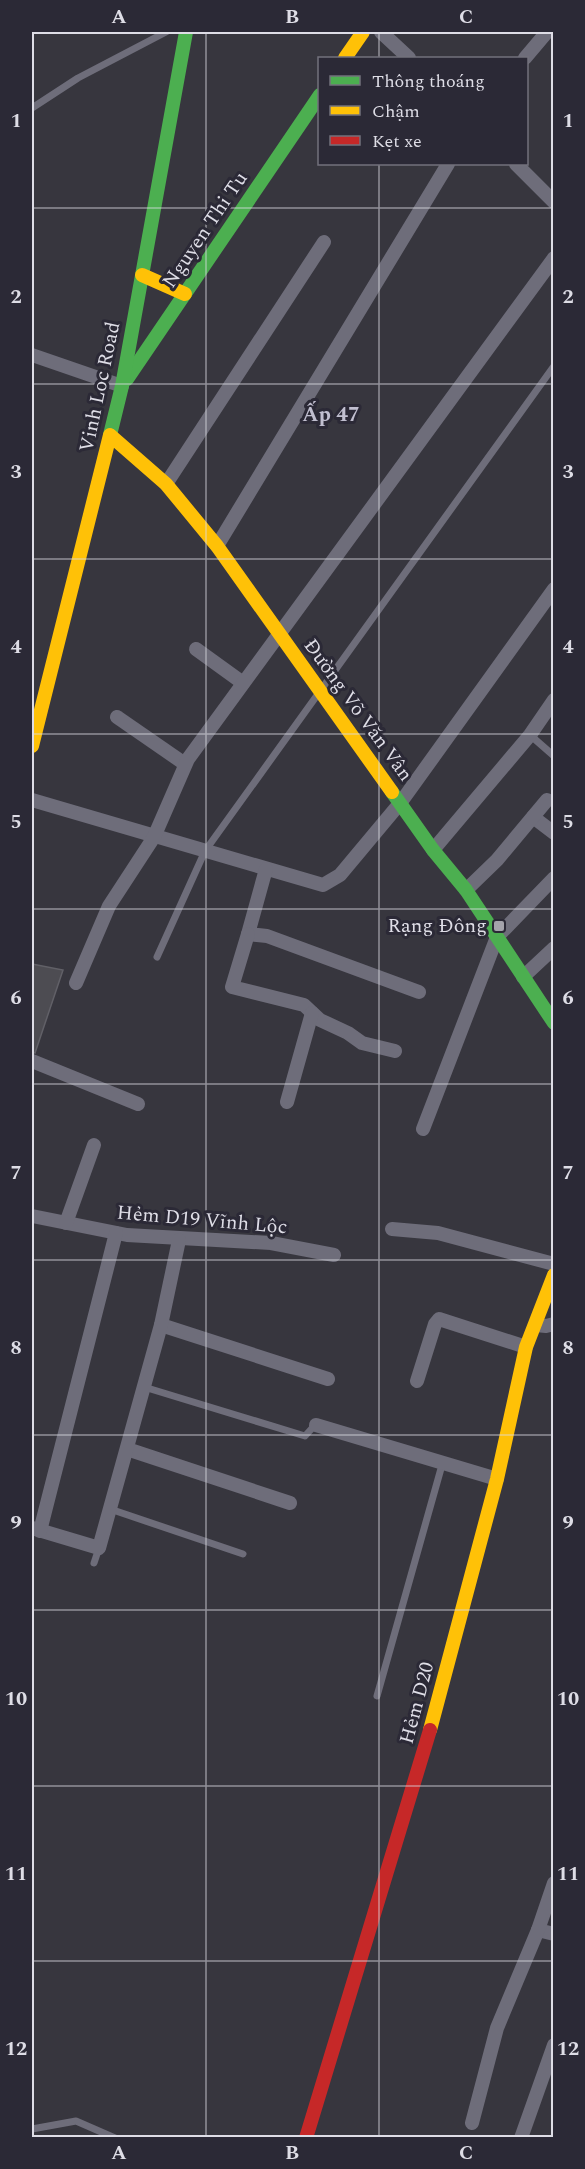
<svg xmlns="http://www.w3.org/2000/svg" width="585" height="2169" font-family="Spectral,serif">
  <style>
    .building { fill: #4d4c52; stroke: #616067; stroke-width: 1.5 }
    .lines { fill: none; stroke-linecap: round; stroke-linejoin: round }
    .lane { stroke: #6e6d7a; stroke-width: 7 }
    .street { stroke: #6e6d7a; stroke-width: 14 }
    .fast { stroke: #4caf50; stroke-width: 14 }
    .slow { stroke: #ffc107; stroke-width: 14 }
    .jam { stroke: #c62828; stroke-width: 14 }
    .grid { fill: none; stroke: #dedde6; stroke-width: 1.5; stroke-opacity: 0.55 }
    .poi-dot { fill: #a4a3ab; stroke: #2b2936; stroke-width: 2 }
    .labels { text-anchor: middle; dominant-baseline: central; stroke-width: 6; stroke-linejoin: round; paint-order: stroke }
    .street-label { font-size: 20px; fill: #dedde6; stroke: #2b2936 }
    .poi-label { font-size: 20px; fill: #dedde6; stroke: #2b2936; text-anchor: end }
    .neighbourhood-label { font-size: 21px; font-weight: bold; fill: #c1bfd0; stroke: #2b2936 }
    .neatline { fill: none; stroke: #dedde6; stroke-width: 2 }
    .grid-label { font-size: 20px; text-anchor: middle; font-weight: bold; fill: #dedde6 }
  </style>
  <rect width="100%" height="100%" fill="#37363e"/>
  <polygon class="building" points="32,964 63,970 35,1053 32,1052"/>
  <g class="lines">
    <g class="lane">
      <polyline points="32,108 78,78 166,32"/>
      <polyline points="530,735 554,756"/>
      <polyline points="157,957 205,851 554,366"/>
      <polyline points="144,1387 305,1436 315,1425"/>
      <polyline points="110,1509 243,1554"/>
      <polyline points="94,1563 99,1548"/>
      <polyline points="377,1696 442,1465"/>
      <polyline points="32,2129 76,2121 115,2138"/>
    </g>
    <g class="street">
      <polyline points="381,32 409,58"/>
      <polyline points="525,58 547,32"/>
      <polyline points="516,164 554,202"/>
      <polyline points="32,355 122,386"/>
      <polyline points="166,484 324,242"/>
      <polyline points="217,546 448,164"/>
      <polyline points="196,649 243,683"/>
      <polyline points="117,717 185,764"/>
      <polyline points="32,800 323,885 340,875 401,802 554,589"/>
      <polyline points="533,817 554,833"/>
      <polyline points="433,850 530,735 554,700"/>
      <polyline points="266,869 248,934 267,936 419,992"/>
      <polyline points="466,890 497,860 547,800"/>
      <polyline points="248,934 232,987 304,1005 320,1020 348,1033 362,1043 395,1051"/>
      <polyline points="523,977 554,948"/>
      <polyline points="76,983 109,906 154,837 188,759 554,258"/>
      <polyline points="32,1061 138,1104"/>
      <polyline points="287,1102 312,1013"/>
      <polyline points="423,1129 497,937 554,878"/>
      <polyline points="32,1216 127,1235 271,1243 334,1255"/>
      <polyline points="66,1223 94,1145"/>
      <polyline points="392,1229 438,1233 554,1264"/>
      <polyline points="161,1325 328,1379"/>
      <polyline points="536,1325 546,1326 554,1324"/>
      <polyline points="417,1381 435,1324 439,1319 526,1347"/>
      <polyline points="316,1425 497,1479"/>
      <polyline points="127,1449 290,1503"/>
      <polyline points="32,1528 99,1548 161,1325 179,1240"/>
      <polyline points="40,1531 116,1233"/>
      <polyline points="538,1930 554,1934"/>
      <polyline points="472,2123 497,2028 538,1930 554,1883"/>
      <polyline points="521,2138 554,2045"/>
    </g>
    <g class="fast">
      <polyline points="127,379 320,95"/>
      <polyline points="110,435 122,386 186,32"/>
      <polyline points="392,792 433,850 466,890 554,1023"/>
    </g>
    <g class="slow">
      <polyline points="345,58 363,32"/>
      <polyline points="142,275 185,294"/>
      <polyline points="111,436 166,484 217,546 392,792"/>
      <polyline points="32,746 110,435"/>
      <polyline points="430,1730 497,1479 526,1347 554,1275"/>
    </g>
    <polyline class="jam" points="306,2138 430,1730"/>
  </g>
  <path class="grid" d="M206 32V2138M379 32V58M379 164V2138M32 208H554M32 384H554M32 559H554M32 734H554M32 909H554M32 1084H554M32 1260H554M32 1435H554M32 1610H554M32 1786H554M32 1961H554"/>
  <rect class="poi-dot" x="493" y="920" width="12" height="12" rx="3"/>
  <g class="labels">
    <g class="street-label">
      <text transform="translate(205 230) rotate(-56)">Nguyen Thi Tu</text>
      <text transform="translate(100 387) rotate(-78)">Vinh Loc Road</text>
      <text transform="translate(358 710) rotate(54)">Đường Võ Văn Vân</text>
      <text transform="translate(202 1220) rotate(5)">Hẻm D19 Vĩnh Lộc</text>
      <text transform="translate(417 1703) rotate(-75)">Hẻm D20</text>
    </g>
    <g class="poi-label">
      <text x="487" y="926">Rạng Đông</text>
    </g>
    <g class="neighbourhood-label">
      <text x="331" y="415">Ấp 47</text>
    </g>
  </g>
  <rect width="585" height="2169" fill="none" stroke="#2b2936" stroke-width="66"/>
  <rect x="318" y="57" width="210" height="108" fill="#2b2936" stroke="#73717c" stroke-width="1.5"/>
  <rect x="330" y="76" width="30" height="9" fill="#4caf50" stroke="#73717c" stroke-width="1.5"/>
  <text x="372" y="87" font-size="18" fill="#dedde6">Thông thoáng</text>
  <rect x="330" y="106" width="30" height="9" fill="#ffc107" stroke="#73717c" stroke-width="1.5"/>
  <text x="372" y="117" font-size="18" fill="#dedde6">Chậm</text>
  <rect x="330" y="136" width="30" height="9" fill="#c62828" stroke="#73717c" stroke-width="1.5"/>
  <text x="372" y="147" font-size="18" fill="#dedde6">Kẹt xe</text>
  <rect x="33" y="33" width="519" height="2103" class="neatline"/>
  <g class="grid-label">
    <text x="119" y="23">A</text>
    <text x="292" y="23">B</text>
    <text x="466" y="23">C</text>
    <text x="16" y="127">1</text>
    <text x="568" y="127">1</text>
    <text x="16" y="303">2</text>
    <text x="568" y="303">2</text>
    <text x="16" y="478">3</text>
    <text x="568" y="478">3</text>
    <text x="16" y="653">4</text>
    <text x="568" y="653">4</text>
    <text x="16" y="828">5</text>
    <text x="568" y="828">5</text>
    <text x="16" y="1004">6</text>
    <text x="568" y="1004">6</text>
    <text x="16" y="1179">7</text>
    <text x="568" y="1179">7</text>
    <text x="16" y="1354">8</text>
    <text x="568" y="1354">8</text>
    <text x="16" y="1529">9</text>
    <text x="568" y="1529">9</text>
    <text x="16" y="1705">10</text>
    <text x="568" y="1705">10</text>
    <text x="16" y="1880">11</text>
    <text x="568" y="1880">11</text>
    <text x="16" y="2055">12</text>
    <text x="568" y="2055">12</text>
    <text x="119" y="2159">A</text>
    <text x="292" y="2159">B</text>
    <text x="466" y="2159">C</text>
  </g>
</svg>
